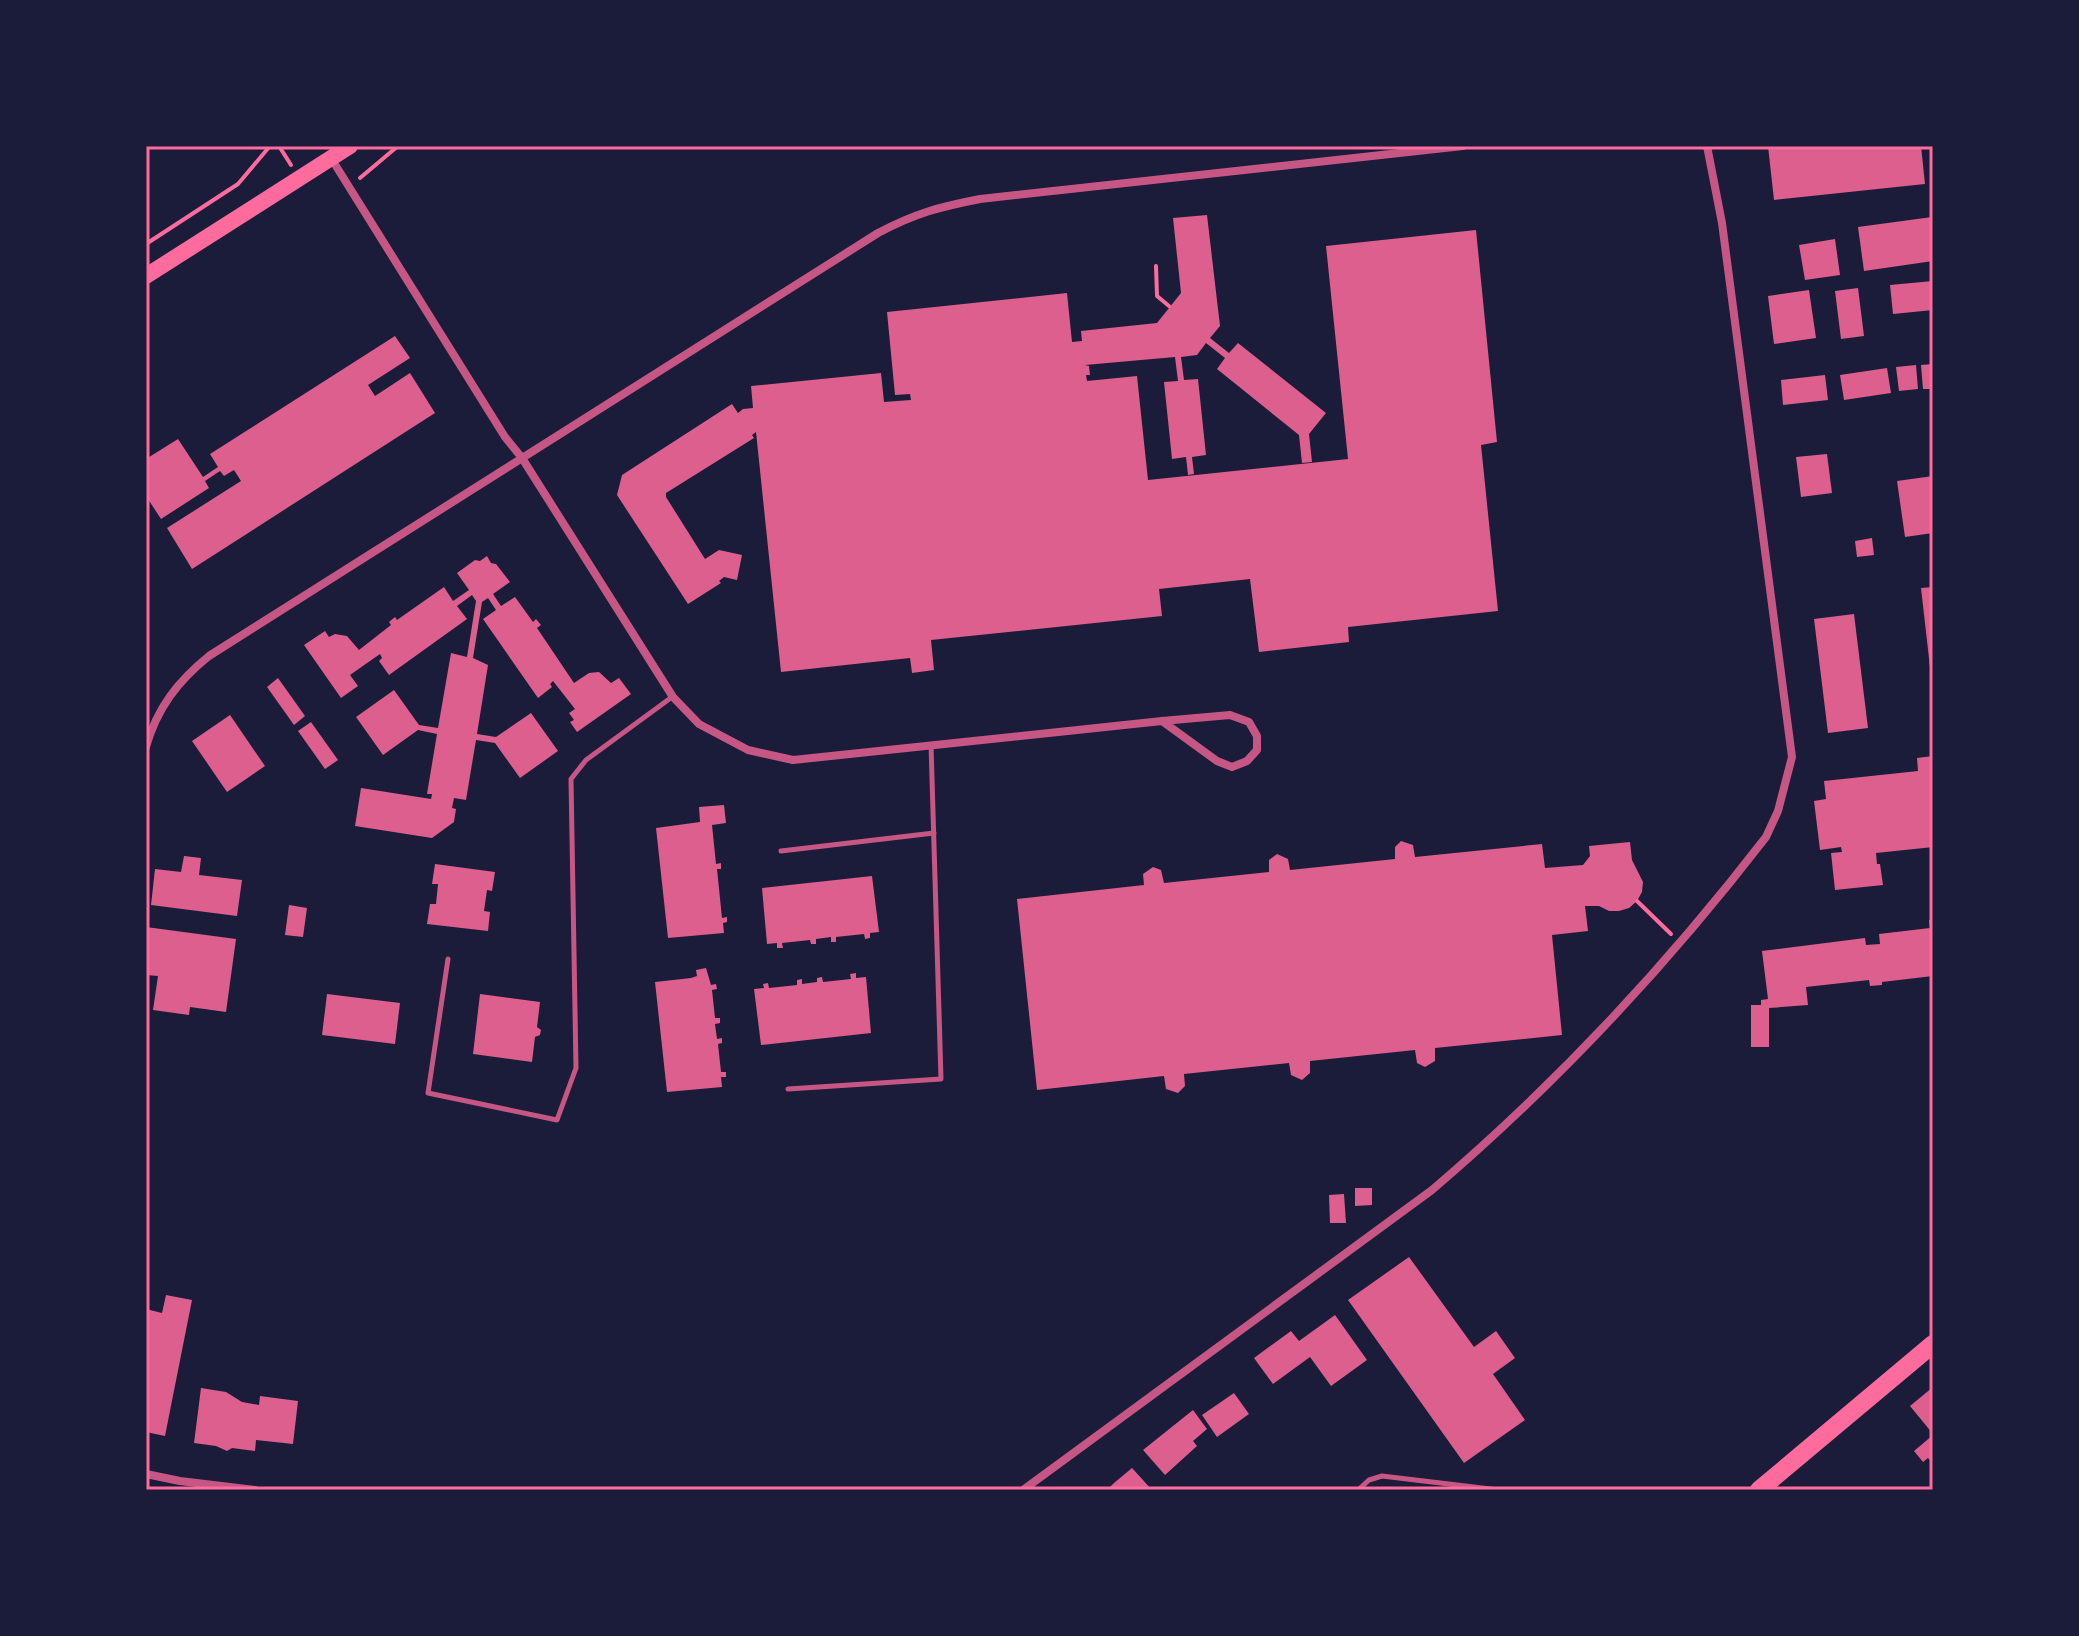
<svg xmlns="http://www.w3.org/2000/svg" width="2079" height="1636" font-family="'PT Sans',sans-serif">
<rect width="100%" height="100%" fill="#1b1b3a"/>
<g fill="#dd5f8e">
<polygon points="1768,146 1921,146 1925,184 1774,200"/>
<polygon points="1207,215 1220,326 1210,338 1229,353 1238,343 1326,413 1309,434 1312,462 1302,463 1299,435 1217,369 1225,358 1206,343 1197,355 1181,357 1184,380 1198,379 1206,455 1192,457 1194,474 1188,475 1186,457 1172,459 1164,382 1178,381 1175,357 1085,365 1089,366 1090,375 1086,375 1087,381 1137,376 1148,480 1348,459 1326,246 1476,230 1497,442 1481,445 1498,611 1348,627 1349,642 1259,652 1250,579 1159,589 1162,616 931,640 934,670 912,673 910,658 781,672 756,432 752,435 754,438 666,493 666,497 705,559 719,550 742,555 737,580 724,577 719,581 721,583 688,604 617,495 622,475 732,404 738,413 743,409 753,408 751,386 881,373 884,402 911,400 910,394 895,395 887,312 1067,293 1072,342 1082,341 1081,331 1157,323 1181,293 1173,218"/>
<polygon points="1932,217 1933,261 1864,271 1858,227"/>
<polygon points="1835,239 1840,275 1805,280 1799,245"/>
<polygon points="1933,281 1933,310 1893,314 1890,285"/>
<polygon points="1858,288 1864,336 1841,339 1835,291"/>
<polygon points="1809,290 1816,338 1774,344 1768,296"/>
<polygon points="395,336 410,358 368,385 375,396 410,373 435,413 192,569 167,528 241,481 234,470 224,476 220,471 205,481 209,488 161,519 146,496 146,459 178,439 203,477 218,467 210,454"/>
<polygon points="1933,364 1933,389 1923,389 1921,365"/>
<polygon points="1916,365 1918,389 1899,391 1896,367"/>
<polygon points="1887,368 1891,393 1844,400 1840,375"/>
<polygon points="1825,375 1828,400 1783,405 1781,380"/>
<polygon points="1827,454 1832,493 1801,497 1796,457"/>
<polygon points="1933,476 1933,533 1905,537 1897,481"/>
<polygon points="1872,538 1874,555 1857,557 1855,541"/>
<polygon points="487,556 491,563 496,564 510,582 493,594 501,606 515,597 533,622 536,619 541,625 537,628 574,683 589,673 599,672 611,683 619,678 631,694 577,732 570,722 574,720 569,713 575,709 553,681 550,684 552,687 538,698 483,619 496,610 488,598 482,602 473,658 488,665 477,734 496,737 531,713 558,751 520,778 495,743 476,740 466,800 454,798 452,808 456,809 454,822 432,838 355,826 361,788 431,799 432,794 427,794 437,734 418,730 383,755 356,717 394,690 419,725 438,728 451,653 467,657 476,601 472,595 457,606 467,619 389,675 379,661 382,658 380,654 350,675 358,686 341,698 304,645 325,631 329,637 335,634 347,636 359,650 391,625 389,622 395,617 397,620 444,587 453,601 469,590 457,573 475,560 480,561"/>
<polygon points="1933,587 1933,676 1931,676 1921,588"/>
<polygon points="1854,614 1868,728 1828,733 1814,619"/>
<polygon points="278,678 305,716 294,725 267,687"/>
<polygon points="230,715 265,766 227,792 192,741"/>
<polygon points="311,722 338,760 325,769 298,731"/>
<polygon points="1933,756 1933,847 1876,853 1877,864 1880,864 1883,885 1835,890 1831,853 1842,852 1841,847 1820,850 1814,801 1826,799 1824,781 1918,771 1917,758"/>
<polygon points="724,805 726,823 712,825 716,864 721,863 721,869 717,869 722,918 727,917 727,922 723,923 724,933 668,938 656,828 700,822 699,807"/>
<polygon points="1401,841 1413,845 1415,857 1542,844 1545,868 1583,865 1590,856 1589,846 1630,842 1632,860 1643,882 1642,892 1637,901 1629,908 1619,911 1609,911 1599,906 1585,906 1588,931 1552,935 1562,1035 1435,1048 1435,1061 1425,1067 1417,1063 1415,1050 1310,1061 1310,1073 1302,1080 1291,1075 1289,1063 1184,1074 1185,1086 1178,1093 1166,1089 1164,1076 1037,1090 1017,899 1144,885 1143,874 1153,867 1161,870 1164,883 1269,872 1269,860 1277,854 1288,859 1290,870 1395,859 1395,847"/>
<polygon points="184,856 201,858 199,875 242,880 237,916 151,905 155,869 181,872"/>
<polygon points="435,864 495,872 492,891 487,890 484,911 490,912 488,931 427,924 430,904 436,904 438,884 432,884"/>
<polygon points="872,876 879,932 870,933 870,938 865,939 864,934 836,937 836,942 831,942 831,937 816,939 816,944 811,944 810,940 782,943 783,948 777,948 777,943 767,944 762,888"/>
<polygon points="289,905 307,908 303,937 285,935"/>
<polygon points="1933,919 1933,976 1882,982 1882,985 1870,986 1869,980 1806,987 1808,1005 1769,1008 1769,1047 1751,1047 1751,1005 1761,1005 1761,1000 1768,999 1762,951 1865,938 1866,945 1880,944 1879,934 1930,928 1929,920"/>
<polygon points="146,927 236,939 226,1012 190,1007 189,1015 153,1010 158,976 146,975"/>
<polygon points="706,968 711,985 716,984 717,989 712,990 715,1018 720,1018 720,1023 715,1024 717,1039 722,1038 722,1043 718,1044 721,1072 726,1072 726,1077 721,1077 722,1087 667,1092 655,982 691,978 697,976 696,970"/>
<polygon points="856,973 856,978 866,977 871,1033 761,1045 754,989 764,988 763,984 768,983 769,988 797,985 797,980 802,979 802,984 817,982 817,978 822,977 823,982 851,979 850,974"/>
<polygon points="327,994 400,1003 395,1044 322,1035"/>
<polygon points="480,994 540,1002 537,1027 541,1030 540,1035 535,1037 532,1062 473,1054"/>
<polygon points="1355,1188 1372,1188 1372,1205 1355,1206"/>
<polygon points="1344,1194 1346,1223 1330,1223 1329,1195"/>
<polygon points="1409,1257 1474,1347 1496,1331 1515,1358 1493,1374 1525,1420 1464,1463 1348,1300"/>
<polygon points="166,1295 192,1300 165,1436 146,1432 146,1309 162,1313"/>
<polygon points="1335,1315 1367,1360 1331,1386 1310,1357 1273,1384 1254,1358 1291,1331 1299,1341"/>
<polygon points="1933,1387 1933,1434 1910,1406"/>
<polygon points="201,1388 226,1392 242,1402 259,1405 260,1396 298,1401 293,1444 256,1440 255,1451 232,1448 227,1451 216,1446 194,1443"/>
<polygon points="1234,1393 1249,1414 1217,1437 1202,1415"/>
<polygon points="1193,1410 1207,1429 1193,1441 1197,1446 1165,1475 1143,1450"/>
<polygon points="1933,1435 1933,1460 1931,1461 1928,1458 1923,1462 1914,1451"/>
<polygon points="1132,1468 1152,1490 1107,1490 1114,1483"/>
</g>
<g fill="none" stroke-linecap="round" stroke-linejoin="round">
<g stroke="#ff6b9d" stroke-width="4">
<polyline points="279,146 291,165"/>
<polyline points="360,178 398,146"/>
<polyline points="146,244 238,184 270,146"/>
<polyline points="1156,266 1157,296 1169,306"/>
<polyline points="1637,901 1671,934"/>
</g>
<g stroke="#c65784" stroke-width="5">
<polyline points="781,851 934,833"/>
<polyline points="448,959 428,1093 557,1120 576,1068 571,779 586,760 672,697"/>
<polyline points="788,1089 941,1079 931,745"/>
<polyline points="1358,1490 1369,1480 1382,1476 1499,1490"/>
</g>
<g stroke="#c65784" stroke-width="8">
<polyline points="331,158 505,437 522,458 673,697 699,724 748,750 793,760 1162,721 1230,715 1249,722 1257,736 1257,750 1247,761 1232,767 1217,761 1162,721"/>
<path d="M146 747C157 708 178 681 209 656L878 233C916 213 939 207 980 199L1463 146"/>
<polyline points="146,1474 180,1481 255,1490"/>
<path d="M1023 1490 1432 1190C1554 1086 1668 964 1766 837L1778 811 1792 757 1722 223 1707 146"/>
</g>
<polyline stroke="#ff6b9d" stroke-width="16" points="146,276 350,146"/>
<polyline stroke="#ff6b9d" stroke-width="18" points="1759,1490 1933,1344"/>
</g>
<rect width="2079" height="1636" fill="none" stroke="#1b1b3a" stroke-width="296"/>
<rect x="148" y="148" width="1783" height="1340" fill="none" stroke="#ff6b9d" stroke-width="3"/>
</svg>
